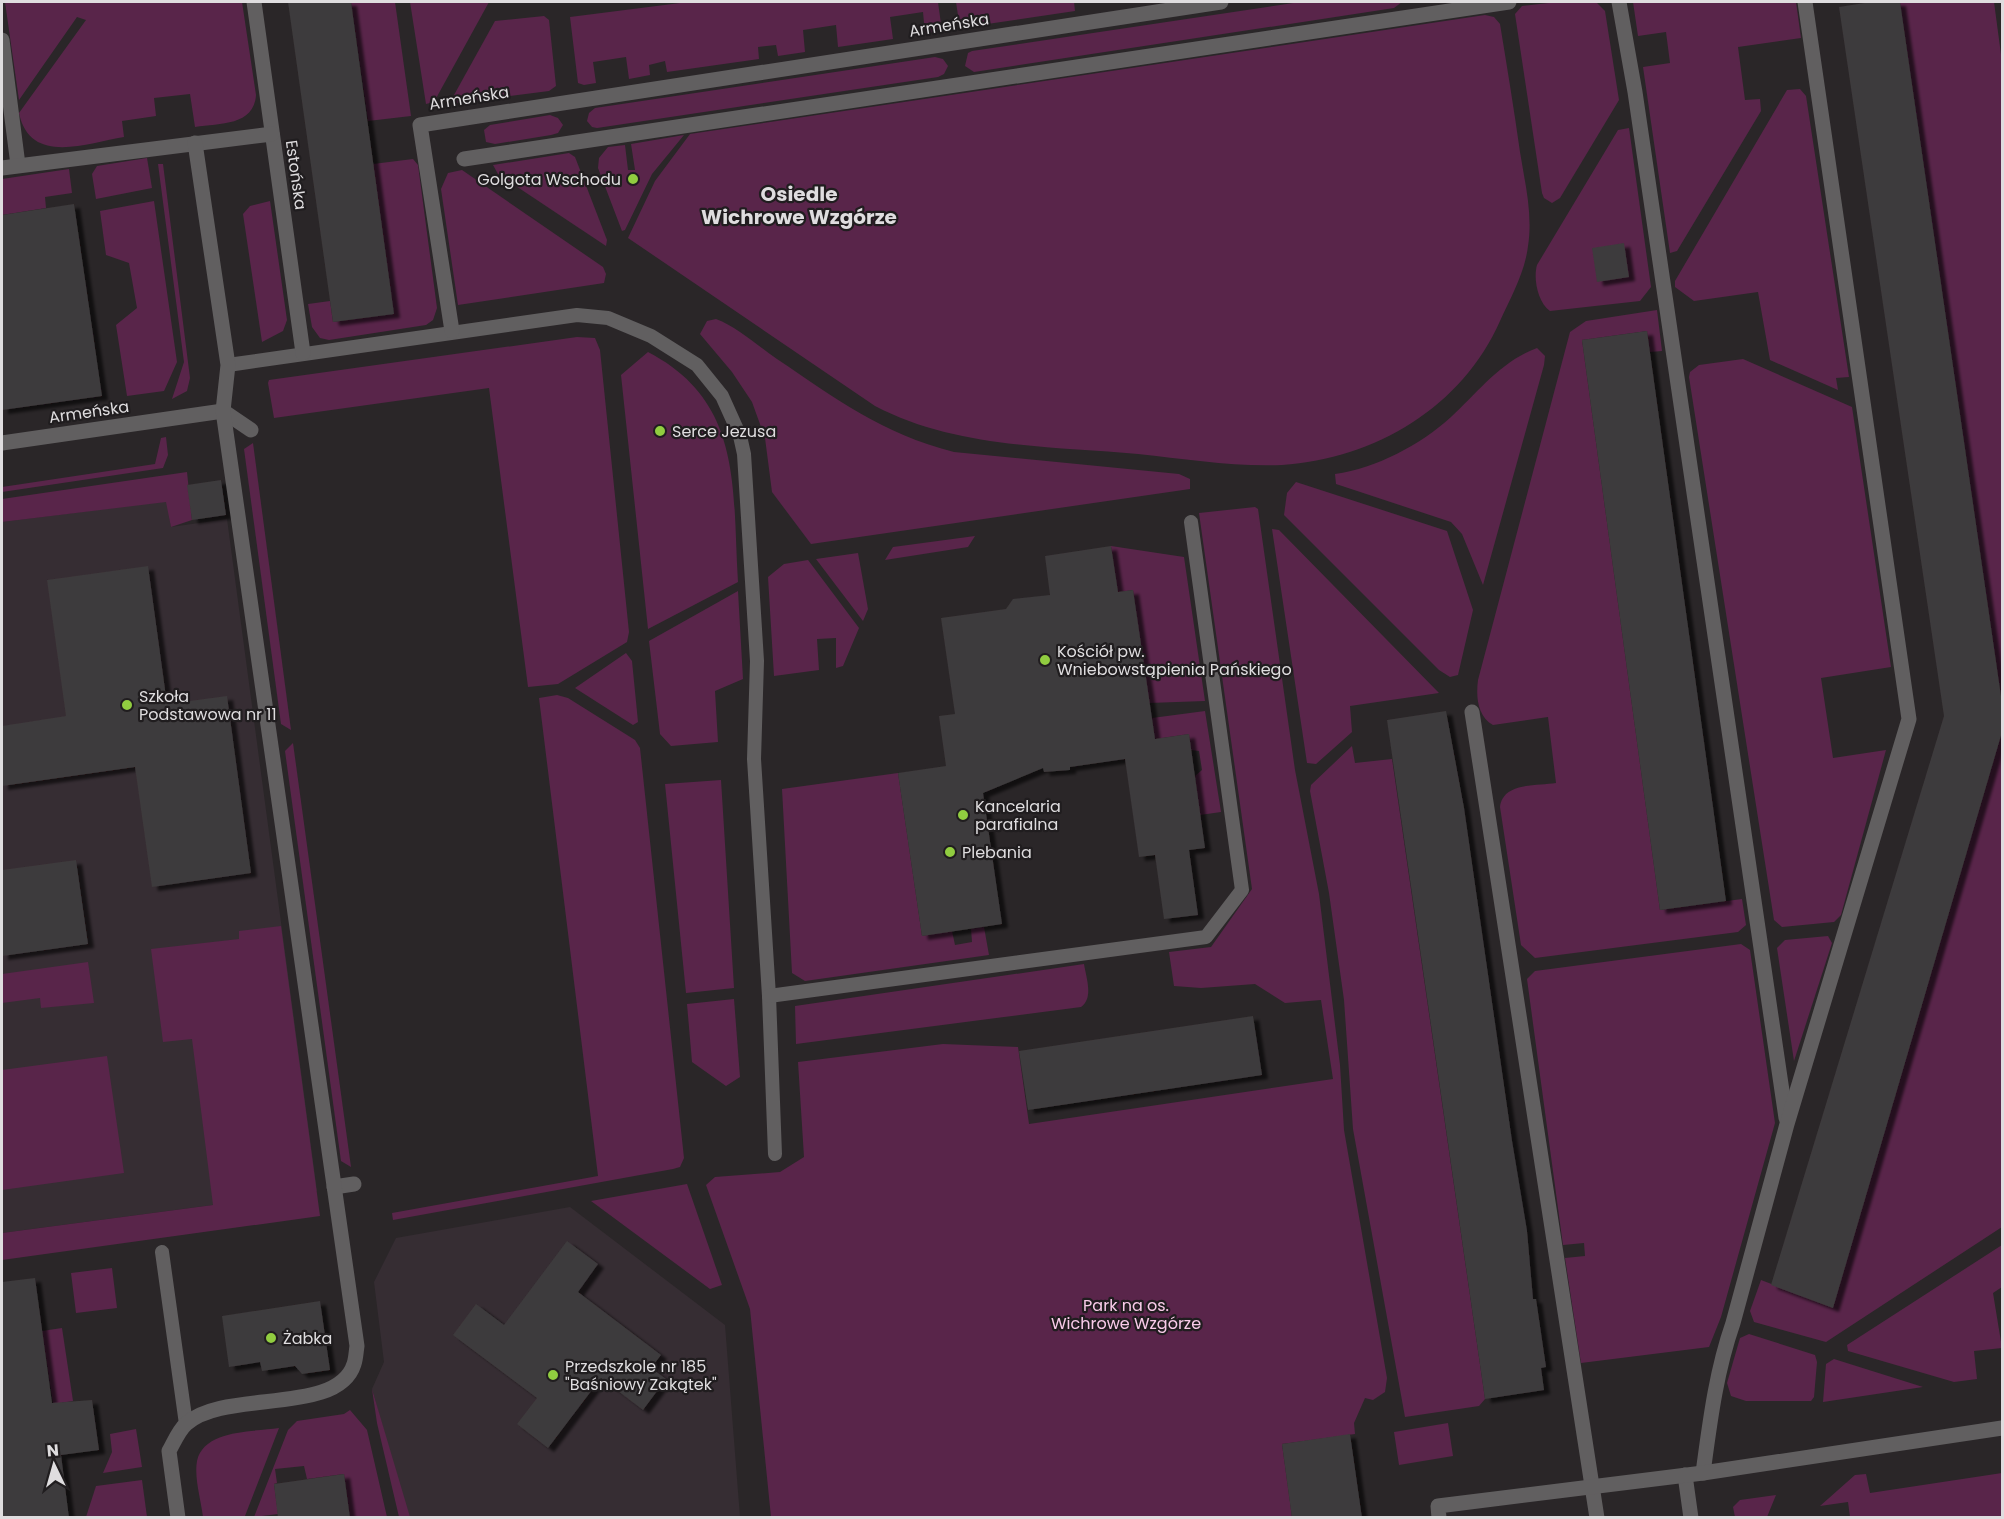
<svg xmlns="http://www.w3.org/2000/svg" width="2004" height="1519" font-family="Poppins,sans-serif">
<defs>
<filter id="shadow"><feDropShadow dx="6" dy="4" stdDeviation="1.5" flood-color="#0009"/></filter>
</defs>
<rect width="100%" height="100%" fill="#2a2628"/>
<g fill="#362d33">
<polygon points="167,501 171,527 227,519 317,1191 2,1233 2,522"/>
<polygon points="570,1207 725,1325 740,1517 408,1517 372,1389 384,1362 374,1282 396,1238"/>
</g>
<g fill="#59254a">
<path d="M5 2H242L256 95C254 126 220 123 195 127L190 94 154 98 156 116 122 121 124 137C87 143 30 166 19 113L86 20 77 17 19 100Z"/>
<polygon points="351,2 395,2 411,116 368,121"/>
<polygon points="410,2 489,2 434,102 426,104"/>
<polygon points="688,2 938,2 941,24 935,32 925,33 923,12 890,17 893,39 838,47 836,25 803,30 805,52 778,56 776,45 758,47 759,59 667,72 665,61 649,65 650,75 629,79 626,57 593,62 596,83 584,85 578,83 570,17"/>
<polygon points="956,2 1074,2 1075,11 967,27 959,22"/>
<polygon points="1300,2 1402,2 1394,8 974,72 965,66 968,53 972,51"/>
<polygon points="1558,2 1596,2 1605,11 1619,100 1560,198 1552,203 1544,198 1542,193 1515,14 1522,6"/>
<polygon points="1633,2 1796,2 1801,38 1738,47 1745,100 1760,99 1761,111 1677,251 1670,253 1643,67 1670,63 1666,32 1638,36"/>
<polygon points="1900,2 1994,2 2002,62 2002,703"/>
<path d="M1485 15 1494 17 1500 24C1507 67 1514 109 1520 152 1525 183 1533 215 1528 246 1525 272 1511 297 1500 321 1462 407 1375 459 1282 465 1234 467 1186 459 1138 454 1050 446 955 448 875 406L628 238 655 181 690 134Z"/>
<polygon points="544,16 549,20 556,86 549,91 457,103 454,95 495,21"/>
<polygon points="935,57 943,59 948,66 944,74 938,77 597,128 592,127 587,121 589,113 595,108"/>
<polygon points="1800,89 1806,96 1849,377 1836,378 1838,390 1770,360 1758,292 1694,301 1675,287 1675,281 1787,90"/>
<polygon points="550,115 558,118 563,125 558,133 551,135 495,144 486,142 484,130 490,125"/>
<path d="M1629 128 1651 287 1640 301 1550 311C1538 303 1533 279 1537 265L1618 130Z"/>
<polygon points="684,135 652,174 625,230 622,231 598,168 599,158 608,147 625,145 628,170 635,170 631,144"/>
<polygon points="569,153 575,157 607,240 606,246 498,174 493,165"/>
<polygon points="147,158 152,188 96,199 92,174 97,166"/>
<polygon points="413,159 418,165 437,308 433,320 426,325 329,340 320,338 312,327 308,304 330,301 333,322 394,314 373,164"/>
<polygon points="158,164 163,164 190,378 187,391 172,399 184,362"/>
<polygon points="69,169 72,193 45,197 46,208 2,215 2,179"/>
<polygon points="462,170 603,267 606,274 604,283 458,305 441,189 448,173"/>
<polygon points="154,201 177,362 164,391 127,396 116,325 137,308 129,263 106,255 100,211"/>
<polygon points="270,201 287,320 283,331 262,342 243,214 250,206"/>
<path d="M1657 310 1662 351 1650 352 1647 331 1582 340 1660 910 1742 899 1746 925 1738 932 1535 958 1521 945 1500 807C1503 782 1537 786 1556 783L1548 717 1493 725C1477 716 1476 696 1478 680L1570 332 1586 321Z"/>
<path d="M716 319C737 327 758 346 777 359 838 400 881 433 954 452L1179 474 1190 479V489L811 544 772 492 765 438 752 402 732 372 700 334 707 321Z"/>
<polygon points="577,337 595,338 600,350 629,632 627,642 558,684 528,687 489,388 274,418 268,383 269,380"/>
<path d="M1537 348 1545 356 1544 365 1483 585 1462 534 1451 522 1336 484 1335 474C1377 468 1420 445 1451 417 1478 392 1501 361 1537 348Z"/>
<path d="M648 352C744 402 732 489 738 582L648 629 621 375Z"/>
<polygon points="1743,359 1852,407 1891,667 1821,678 1833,758 1886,750 1841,915 1834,922 1782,927 1774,920 1689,377 1690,372 1699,365"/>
<polygon points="166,437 168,455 163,468 2,492 2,487 155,464 161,438"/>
<polygon points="253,443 291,730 281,724 244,449"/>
<polygon points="187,472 192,520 171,527 166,502 2,522 2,499"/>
<polygon points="1296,482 1447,531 1473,610 1458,675 1450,677 1439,670 1284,515 1287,493"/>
<polygon points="1255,507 1258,509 1295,770 1319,894 1340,1065 1344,1130 1387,1378 1385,1392 1373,1400 1365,1398 1354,1423 1355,1434 1282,1444 1292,1517 771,1517 750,1309 706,1185 715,1177 780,1172 804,1157 798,1062 943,1044 1018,1047 1029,1124 1333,1079 1321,1000 1285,1003 1255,984 1201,988 1174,986 1169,952 1211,947 1252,889 1199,513"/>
<polygon points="1272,529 1279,530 1439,693 1350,706 1352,732 1316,764 1307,763"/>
<polygon points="975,536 968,547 885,560 893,547"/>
<polygon points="1111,546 1184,557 1205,701 1149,703 1133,590 1118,592"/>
<polygon points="858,553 868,609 863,621 816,559"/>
<polygon points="808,560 859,628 843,666 836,668 836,638 817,639 819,670 774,676 768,577 784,564"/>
<polygon points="738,591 743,679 715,691 718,742 671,746 660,734 649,641"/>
<polygon points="626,653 632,661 638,722 633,725 575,688"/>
<polygon points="557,695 568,698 635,740 640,748 684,1158 680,1167 673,1169 393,1220 392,1213 598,1176 539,698"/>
<polygon points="1205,711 1221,812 1200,815 1195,776 1202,770 1199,751 1191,750 1189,734 1155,739 1152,718"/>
<polygon points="2002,732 2002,1227 1826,1342 1754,1322 1750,1311 1761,1280 1833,1307"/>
<polygon points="293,743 351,1167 341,1161 285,751"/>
<polygon points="1352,746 1355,763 1392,759 1485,1399 1479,1406 1405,1417 1353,1129 1344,1000 1329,893 1310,791 1311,785"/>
<polygon points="898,773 922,936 952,931 955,945 972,942 971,929 984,927 989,955 805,981 792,973 782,789"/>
<polygon points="721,780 734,988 686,993 665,784"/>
<polygon points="281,926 320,1216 2,1260 2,1233 213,1205 192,1039 163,1042 151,949 239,939 239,931"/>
<polygon points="1828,936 1832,943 1794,1061 1777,948 1785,940"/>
<polygon points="1741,944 1750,950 1775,1123 1721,1317 1709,1347 1581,1363 1565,1258 1585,1256 1584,1243 1563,1245 1527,979 1535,971"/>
<polygon points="88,962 94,1003 41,1008 40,998 2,1003 2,974"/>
<path d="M1084 964C1086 977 1094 998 1081 1007L796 1044 795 1006Z"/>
<polygon points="734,999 740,1077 726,1086 692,1062 687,1004"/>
<polygon points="107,1056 124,1173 2,1190 2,1070"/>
<polygon points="687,1184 722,1285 710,1289 591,1201"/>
<polygon points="2002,1245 2002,1287 1993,1293 2002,1348 1974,1351 1977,1379 1954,1382 1848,1351 1847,1345"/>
<polygon points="112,1268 117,1308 76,1313 71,1273"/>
<polygon points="62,1328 73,1401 53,1404 42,1331"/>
<polygon points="1749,1334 1815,1355 1817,1362 1814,1397 1811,1401 1746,1401 1731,1396 1727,1383 1740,1338"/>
<polygon points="1834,1359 1923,1387 1823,1402 1826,1364"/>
<polygon points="372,1389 410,1517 399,1517 377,1423"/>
<polygon points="350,1410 367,1430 387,1517 350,1517 344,1474 307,1479 304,1466 275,1469 277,1483 274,1484 278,1514 254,1517 288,1430 297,1421 344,1414"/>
<polygon points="1448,1423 1453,1456 1399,1465 1394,1432"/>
<path d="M279 1428 245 1516 203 1517C201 1500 194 1478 197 1461 204 1429 254 1432 279 1428Z"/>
<polygon points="136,1429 142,1467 103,1473 112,1452 110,1434"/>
<polygon points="2002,1473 2002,1517 1850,1517 1848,1502 1820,1506 1855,1475 1866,1474 1870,1493"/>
<polygon points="142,1480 147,1517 86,1517 96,1486"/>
<polygon points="1776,1495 1767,1517 1735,1517 1733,1507 1740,1500"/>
</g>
<g fill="#3e3a3c" filter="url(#shadow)">
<polygon points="288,2 351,2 394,314 333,322"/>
<polygon points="1871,2 1900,2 2002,703 2002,732 1833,1308 1771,1285 1944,716 1839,7"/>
<polygon points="74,204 102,396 2,410 2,215"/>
<polygon points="1624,243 1629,277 1597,282 1592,248"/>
<polygon points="1647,331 1726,901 1660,910 1582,340"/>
<polygon points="221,480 226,515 192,520 187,485"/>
<polygon points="1111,546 1118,592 1133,590 1155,739 1189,734 1205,848 1189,850 1198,915 1164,919 1155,855 1139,857 1125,759 1070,767 1070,770 1044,772 1043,768 983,793 1002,924 922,936 898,773 946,766 939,716 955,714 941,618 1006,609 1013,599 1050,595 1045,556"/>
<polygon points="148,566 167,704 227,696 251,873 152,887 135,767 2,786 2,726 66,716 47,580"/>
<polygon points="1446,711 1464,808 1512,1141 1527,1231 1533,1299 1536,1299 1546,1367 1541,1368 1544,1390 1485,1399 1387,720"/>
<polygon points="76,860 88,944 2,956 2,870"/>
<polygon points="1253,1016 1262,1075 1028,1110 1019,1051"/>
<polygon points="567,1241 598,1264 578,1292 661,1355 651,1368 666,1379 643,1410 601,1378 548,1448 517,1424 537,1398 453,1335 476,1304 504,1325"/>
<polygon points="35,1278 52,1403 92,1400 99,1450 61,1455 69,1518 2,1518 2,1282"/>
<polygon points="320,1301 330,1370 302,1374 295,1366 262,1371 260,1362 229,1367 222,1316"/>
<polygon points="1350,1434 1362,1518 1292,1518 1282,1444"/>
<polygon points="344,1474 350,1518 278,1518 274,1484"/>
</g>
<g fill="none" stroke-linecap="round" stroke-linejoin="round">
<g stroke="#615f60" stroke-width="14">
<polyline points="228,365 577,315 608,318 651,336 697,365 722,396 740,436 744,454 757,661 754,759 769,996 775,1154"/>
<polyline points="769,996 1206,937 1242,890 1191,522"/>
<polyline points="162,1252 186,1424"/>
</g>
<g stroke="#615f60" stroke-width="15">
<polyline points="254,2 303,353"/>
<polyline points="1619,2 1635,92 1786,1118"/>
<polyline points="2,40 18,165"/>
<polyline points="464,159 1509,2"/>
<polyline points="2,168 272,134"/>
<polyline points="452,331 420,125 1221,2"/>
<polyline points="223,411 251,430"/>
<polyline points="2,443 223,411"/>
<polyline points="1472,712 1597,1518"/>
<polyline points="334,1187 354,1184"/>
<path d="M1703 1473C1710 1421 1716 1372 1733 1323L1787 1124 1909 719 1805 2"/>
<polyline points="1685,1475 1691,1518"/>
<path d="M178 1518 169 1451C174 1442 179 1430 186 1424 224 1389 338 1416 354 1364 356 1358 356 1352 357 1346L223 411 228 365 195 143"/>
<polyline points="1439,1518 1438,1506 1703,1473 2002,1428"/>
</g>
</g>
<g fill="#91cd40" stroke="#201d1f" stroke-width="2">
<circle cx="633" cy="179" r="6"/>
<circle cx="660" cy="431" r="6"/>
<circle cx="1045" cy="660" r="6"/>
<circle cx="127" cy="705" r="6"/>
<circle cx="963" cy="815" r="6"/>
<circle cx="950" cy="852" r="6"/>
<circle cx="271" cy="1338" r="6"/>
<circle cx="553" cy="1375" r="6"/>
</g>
<g text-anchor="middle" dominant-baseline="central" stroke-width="4.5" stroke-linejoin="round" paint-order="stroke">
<g font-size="16" fill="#dfdddf" stroke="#201d1f">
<text transform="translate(949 25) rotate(-9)">Armeńska</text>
<text transform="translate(469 98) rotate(-9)">Armeńska</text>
<text transform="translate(296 175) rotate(82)">Estońska</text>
<text transform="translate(89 412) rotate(-8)">Armeńska</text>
</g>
<g font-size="16" fill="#dfdddf" stroke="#201d1f" text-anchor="start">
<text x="621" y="179" text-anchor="end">Golgota Wschodu</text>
<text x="672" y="431">Serce Jezusa</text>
<text x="1057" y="651">Kościół pw.<tspan x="1057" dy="18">Wniebowstąpienia Pańskiego</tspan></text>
<text x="139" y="696">Szkoła<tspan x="139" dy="18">Podstawowa nr 11</tspan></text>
<text x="975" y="806">Kancelaria<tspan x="975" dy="18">parafialna</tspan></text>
<text x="962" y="852">Plebania</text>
<text x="283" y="1338">Żabka</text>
<text x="565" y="1366">Przedszkole nr 185<tspan x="565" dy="18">"Baśniowy Zakątek"</tspan></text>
</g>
<g font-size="16" fill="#f9cbe9" stroke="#201d1f">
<text x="1126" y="1305">Park na os.<tspan x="1126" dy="18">Wichrowe Wzgórze</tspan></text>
</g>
<g font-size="20" font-weight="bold" fill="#dfdddf" stroke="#201d1f">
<text x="799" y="194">Osiedle<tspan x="799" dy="23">Wichrowe Wzgórze</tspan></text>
</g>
</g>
<rect width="2004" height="1519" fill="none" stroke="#dfdddf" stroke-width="6"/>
<g transform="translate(54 1465) rotate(355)" stroke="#201d1f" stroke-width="4.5" paint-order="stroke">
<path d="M0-4.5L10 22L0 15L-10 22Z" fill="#dfdddf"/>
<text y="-9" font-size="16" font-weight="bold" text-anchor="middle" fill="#dfdddf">N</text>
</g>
</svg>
